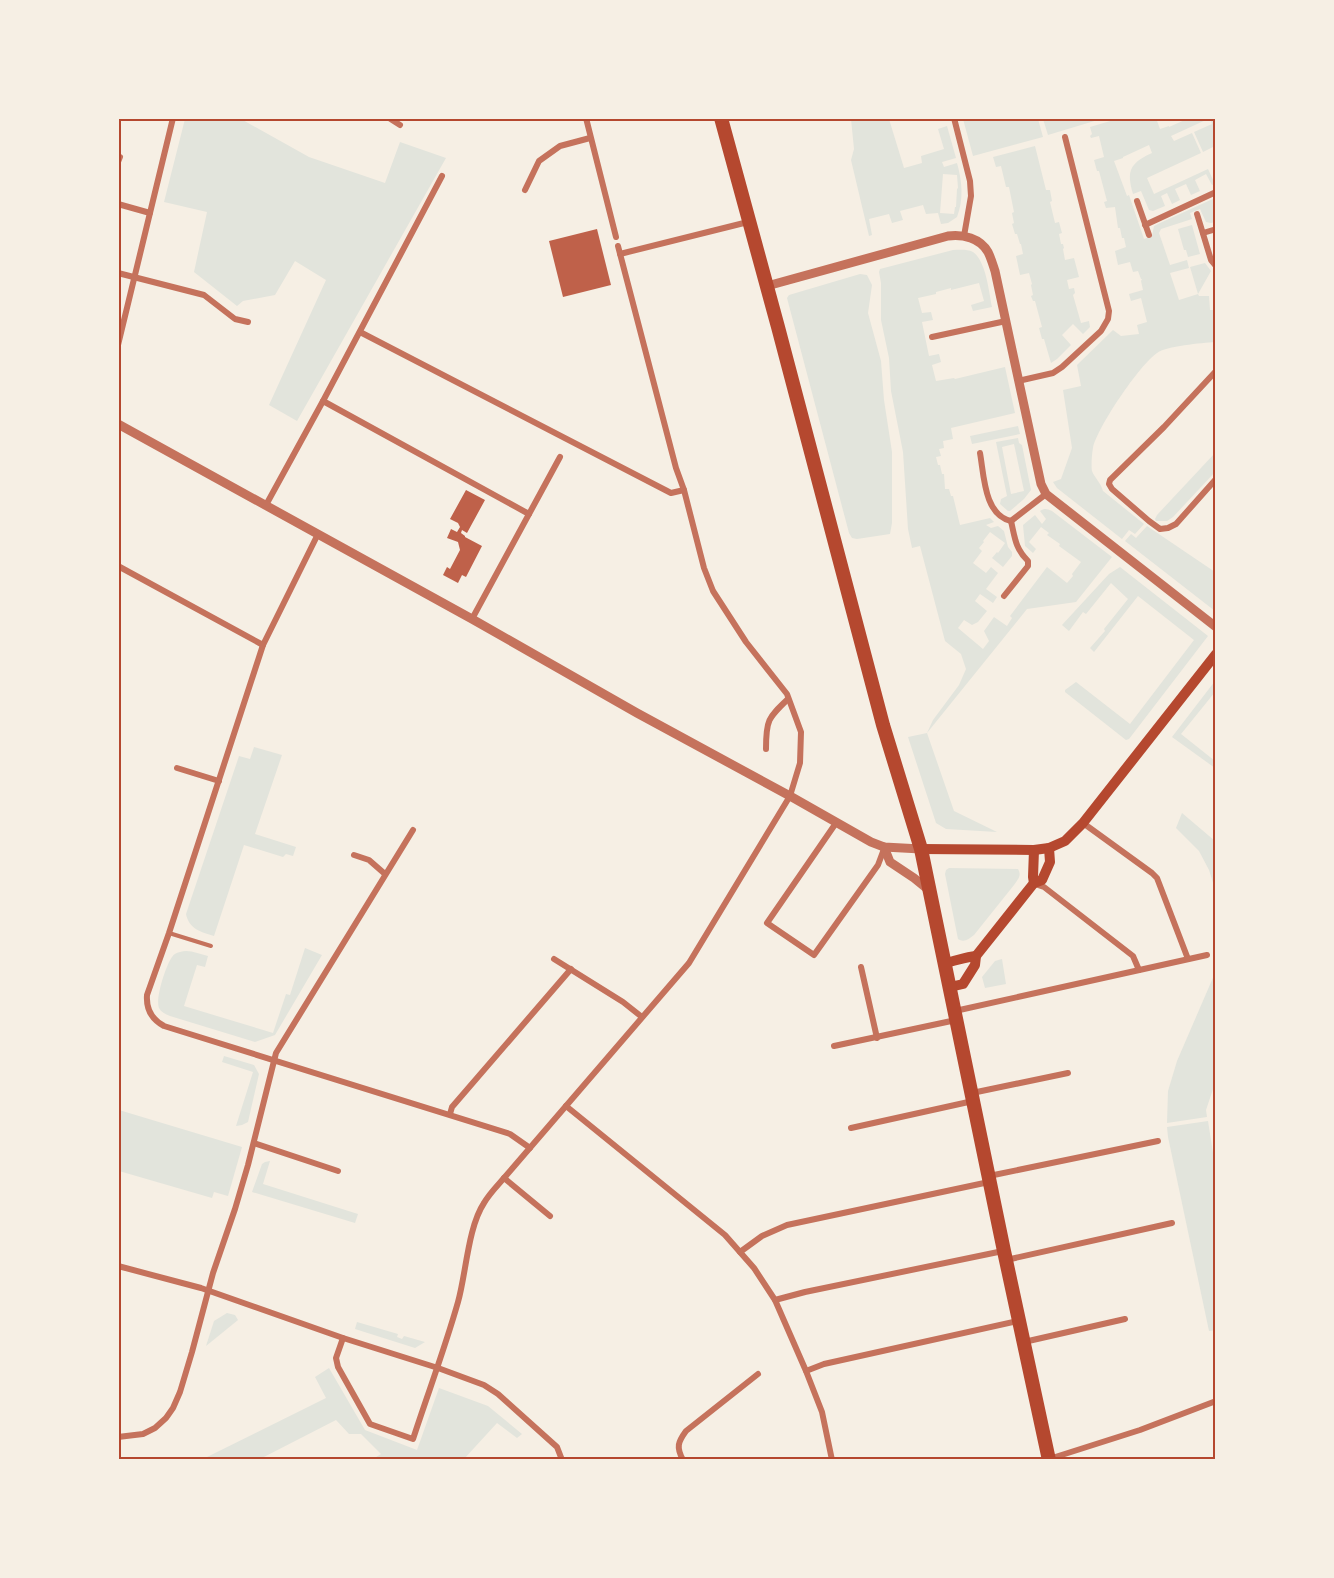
<svg xmlns="http://www.w3.org/2000/svg" width="1334" height="1578" font-family="'PT Sans Narrow',sans-serif">
<rect width="100%" height="100%" fill="#f6efe4"/>
<g fill="#e2e4dc" fill-rule="evenodd">
<path d="M1156 118 1160 129 1169 126V127L1187 119H1208L1171 136 1174 141 1192 133 1201 153 1147 178 1154 194 1208 169 1215 184 1212 185 1206 174 1195 180 1200 191 1191 195 1186 184 1175 189 1180 200 1172 204 1167 193 1161 196 1165 206 1153 211 1149 210 1141 191 1133 194C1126 171 1130 163 1152 153L1149 145 1123 157V158L1114 161 1127 196 1129 195 1144 239 1152 236 1154 226 1160 223 1215 198V222L1211 223 1206 222 1200 209 1190 213 1192 219 1161 229 1159 233 1170 265 1187 260 1189 268 1170 273 1179 300 1198 294 1190 267 1205 263 1211 271 1198 294 1199 296H1209L1210 310H1214V314H1215V342C1202 343 1166 346 1157 353 1140 364 1097 428 1093 448 1092 453 1091 466 1092 471 1094 477 1101 483 1103 491L1144 524 1135 534 1129 530 1122 539 1057 488 1053 482 1061 479 1072 448 1063 390 1081 386 1077 365 1113 330 1121 336 1139 334 1137 325 1147 322 1141 298 1131 301 1129 294 1143 290 1141 281 1142 279H1141L1138 271 1133 272 1130 262 1118 265 1115 251 1126 247 1124 238H1122L1120 228H1118L1115 207 1106 208 1104 202 1107 201 1099 171H1097L1094 160 1104 157 1099 136 1091 138 1090 136 1092 134 1090 127 1117 119Z"/>
<polygon points="185,119 241,119 309,157 385,183 400,142 446,158 297,421 269,405 326,280 295,261 275,295 243,301 237,306 194,272 207,212 164,202"/>
<path d="M851 119H889L904 168 922 163 921 156 944 149 938 129 947 126 956 158 942 162 944 167 957 163C962 181 964 199 957 217L948 223 941 224 938 213 926 214 923 205 900 211 903 220 892 223 889 214 869 219 872 235 869 236 851 160 854 149ZM943 174 957 175 958 188 957 189 956 207H955L954 214 940 213Z"/>
<polygon points="963,119 1038,119 1043,137 973,156"/>
<polygon points="1043,119 1043,118 1101,119 1048,135"/>
<polygon points="1210,119 1215,119 1215,146 1203,152 1194,132 1212,124"/>
<polygon points="1035,146 1046,190 1050,190 1052,201 1050,202 1055,223 1059,222 1062,233 1059,234 1061,244 1063,244 1064,248 1063,249 1065,260 1074,258 1079,277 1067,280 1069,289 1074,288 1075,293 1073,295 1081,323 1089,321 1090,327 1083,334 1073,324 1062,335 1071,345 1057,359 1051,363 1044,339 1042,339 1039,328 1042,327 1035,301 1033,301 1031,296 1033,295 1031,285 1032,284 1029,273 1020,275 1016,256 1023,254 1021,244 1020,244 1017,234 1015,234 1012,224 1014,223 1012,213 1014,212 1009,187 1006,187 1001,166 996,167 993,157"/>
<polygon points="1192,225 1200,254 1188,257 1186,250 1184,250 1178,229"/>
<path d="M953 250C960 250 967 249 973 252 986 261 989 292 992 307L973 311 971 305 984 301 979 283 951 290V288L936 292V294L918 298 922 313 931 312 933 320 922 322 929 356 939 354 941 362 932 365 936 381 954 378 955 379 1005 367 1015 413 951 428 953 439 943 441 944 448 939 449 941 456 936 457 938 465H940L942 474H944L945 489H949L951 496H953L960 525 990 518 994 522 986 525 991 528 998 526 1004 531 1008 547 1012 552V556L1003 567 992 558 997 552 998 553 1005 543 990 532 983 541 984 542 979 548 982 551 973 563 986 573 991 567 998 573 986 589 997 597 993 603 980 594 975 601 987 611 978 622 972 625 964 620 958 628 983 649 989 641 984 631 994 617 1007 626 1012 618 1010 616 1047 567 1067 583 1073 576 1072 574 1081 562 1059 546 1060 544 1047 535 1049 533 1041 527 1029 542 1036 549 1033 553 1025 546 1023 525 1035 515 1042 524 1046 519 1040 511C1045 508 1047 509 1052 511L1112 557 1076 602 1027 609 927 733 954 811 997 832 946 829 936 823 908 737 927 733 933 720 959 685 966 669 961 654 945 641 920 546 912 548 908 529 903 452 891 391 889 358 881 320V283L879 272 880 269Z"/>
<polygon points="860,274 867,275 872,285 868,313 881,361 884,400 892,452 892,523 890,534 857,539 852,538 849,533 787,298 789,295"/>
<polygon points="1018,426 1020,434 972,444 970,436"/>
<path d="M1018 438 1019 443 1022 445 1031 490 1024 499 1010 511H1008L1000 504 1001 499 1007 496 996 442ZM1014 444 1024 491 1011 494 1002 447Z"/>
<polygon points="1215,453 1215,472 1173,517 1167,521 1156,521 1155,519 1157,515"/>
<polygon points="1147,526 1215,572 1215,611 1125,541 1131,534 1136,538"/>
<polygon points="1120,567 1208,636 1129,739 1126,740 1065,692 1065,690 1076,682 1130,724 1194,640 1138,596 1094,652 1090,648 1105,631 1104,629 1128,599 1111,583 1086,614 1083,612 1069,631 1062,625 1109,574"/>
<polygon points="1215,681 1215,692 1181,734 1215,761 1215,768 1172,737"/>
<path d="M254 747 282 755 255 834 296 847 293 856 286 854 283 857 244 845 214 936C201 932 189 929 186 914L239 756 250 759Z"/>
<polygon points="1182,813 1215,841 1215,889 1209,870 1199,851 1176,828"/>
<path d="M949 868 1018 869C1022 876 1018 879 1014 885L974 935C969 939 964 943 958 939L945 874 946 870Z"/>
<path d="M305 948 322 955 275 1035 255 1042 170 1016C165 1014 161 1012 159 1008 155 999 166 965 172 957 174 954 176 953 180 952 189 949 199 954 208 956L205 967 197 965 184 1006 273 1033 286 994 290 995Z"/>
<polygon points="1002,959 1006,984 985,988 982,977 995,961"/>
<polygon points="1215,973 1215,1083 1206,1110 1207,1117 1167,1123 1168,1091 1177,1061"/>
<polygon points="224,1056 254,1065 259,1074 248,1122 242,1125 236,1126 253,1072 222,1062"/>
<polygon points="119,1110 242,1147 228,1196 214,1192 212,1198 119,1171"/>
<polygon points="1208,1121 1216,1172 1216,1330 1209,1331 1168,1137 1167,1127"/>
<polygon points="270,1161 263,1184 358,1214 355,1223 252,1192 262,1164 265,1162"/>
<polygon points="227,1313 235,1315 238,1320 206,1346 214,1321"/>
<polygon points="357,1322 398,1334 397,1337 402,1339 404,1336 425,1342 415,1348 355,1329"/>
<polygon points="329,1368 365,1430 417,1450 439,1388 488,1406 522,1434 517,1438 497,1423 464,1459 373,1459 381,1454 361,1434 349,1434 336,1420 260,1459 206,1459 205,1458 326,1398 315,1377"/>
</g>
<g fill="#bf614a">
<polygon points="597,229 611,285 563,297 549,241"/>
<polygon points="466,490 485,500 467,533 462,530 461,533 465,536 465,537 482,546 466,577 462,575 458,583 443,575 447,567 450,569 460,550 458,542 447,538 451,529 457,532 460,527 458,523 450,519"/>
</g>
<g fill="none" stroke-linecap="round" stroke-linejoin="round">
<polyline stroke="#c5725c" stroke-width="4" points="169,933 211,946"/>
<g stroke="#c5725c" stroke-width="6">
<polyline points="389,118 400,125"/>
<polyline points="586,118 616,237"/>
<polyline points="954,118 970,181 971,196 964,236"/>
<polyline points="118,162 120,157"/>
<polyline points="525,190 539,161 560,146 590,138"/>
<polyline points="1137,201 1149,235"/>
<polyline points="118,204 150,213"/>
<polyline points="1197,214 1211,260 1216,266"/>
<polyline points="1145,225 1216,192"/>
<polyline points="1203,233 1213,230"/>
<polyline points="620,254 748,222"/>
<polyline points="118,273 204,295 235,319 248,322"/>
<polyline points="360,332 671,493 684,490"/>
<polyline points="932,337 1006,321"/>
<polyline points="118,345 173,118"/>
<polyline points="1216,371 1164,427 1110,480 1109,484 1112,489 1149,521 1160,529 1168,528 1176,524 1216,479"/>
<polyline points="1018,381 1053,373 1062,367 1101,331 1108,319 1109,311 1065,137"/>
<polyline points="323,401 529,514"/>
<path d="M980 453C984 475 984 515 1011 521"/>
<polyline points="266,505 323,401 442,176"/>
<polyline points="1011,521 1046,494"/>
<path d="M318 534 263 645 169 933 147 995C146 1009 151 1019 164 1026L510 1134 530 1148"/>
<polyline points="118,566 263,645"/>
<path d="M1004 596 1028 566V561C1015 548 1015 538 1011 521"/>
<polyline points="472,619 560,457"/>
<path d="M766 749C766 720 768 718 788 699"/>
<polyline points="177,768 219,781"/>
<polyline points="836,823 767,923 814,955 878,865 884,849"/>
<polyline points="1083,823 1152,873 1157,878 1188,959"/>
<polyline points="354,855 369,860 385,874"/>
<polyline points="1035,884 1044,887 1133,956 1139,970"/>
<polyline points="554,959 623,1002 642,1017"/>
<polyline points="861,967 877,1038"/>
<polyline points="955,1011 1207,955"/>
<polyline points="834,1046 956,1020"/>
<polyline points="972,1093 1068,1073"/>
<polyline points="566,1106 725,1235 754,1268 775,1300 806,1371 822,1412 832,1460"/>
<polyline points="450,1114 452,1107 571,969"/>
<polyline points="851,1128 973,1101"/>
<polyline points="254,1143 338,1171"/>
<polyline points="989,1176 1158,1141"/>
<polyline points="504,1178 550,1216"/>
<polyline points="740,1252 762,1236 787,1225 989,1182"/>
<polyline points="1006,1260 1172,1223"/>
<polyline points="118,1266 201,1288 343,1338 438,1368 484,1385 498,1394 557,1447 562,1460"/>
<polyline points="775,1300 805,1292 1003,1251"/>
<path d="M343 1338 336 1358 338 1367 370 1424 413 1439C428 1393 445 1348 458 1302 466 1274 468 1227 484 1203 489 1194 497 1186 504 1178L689 963 790 796 800 763 801 732 787 694 746 642 713 591 704 568 684 490 676 468 618 246"/>
<polyline points="1024,1342 1125,1319"/>
<polyline points="806,1371 824,1364 1018,1321"/>
<polyline points="118,1437 143,1434 155,1428 166,1418 173,1408 180,1392 192,1352 213,1273 235,1209 248,1165 276,1053 413,830"/>
<polyline points="1049,1459 1140,1430 1216,1401"/>
<path d="M683 1460C676 1447 678 1442 686 1431L758 1374"/>
</g>
<g stroke="#c5725c" stroke-width="9">
<path d="M767 286 948 236C963 234 980 238 988 252 991 258 993 265 995 271L1041 484 1046 494 1216 627"/>
<polyline points="118,424 472,619 637,713 790,796 871,842 884,847 921,849"/>
<polyline points="884,847 890,862 914,878 930,891"/>
</g>
<g stroke="#b5482f" stroke-width="10">
<polyline points="921,849 1034,850 1049,848 1065,841 1083,823 1216,654"/>
<polyline points="1034,850 1033,877 1034,883"/>
<path d="M945 963C956 961 965 957 976 956"/>
<polyline points="950,987 963,984 975,965 976,956 1034,883 1042,880 1050,862 1049,848"/>
</g>
<polyline stroke="#b5482f" stroke-width="14" points="721,118 778,327 883,725 921,849 1004,1251 1049,1460"/>
</g>
<rect width="1334" height="1578" fill="none" stroke="#f6efe4" stroke-width="240"/>
<rect x="120" y="120" width="1094" height="1338" fill="none" stroke="#b5482f" stroke-width="2"/>
</svg>
